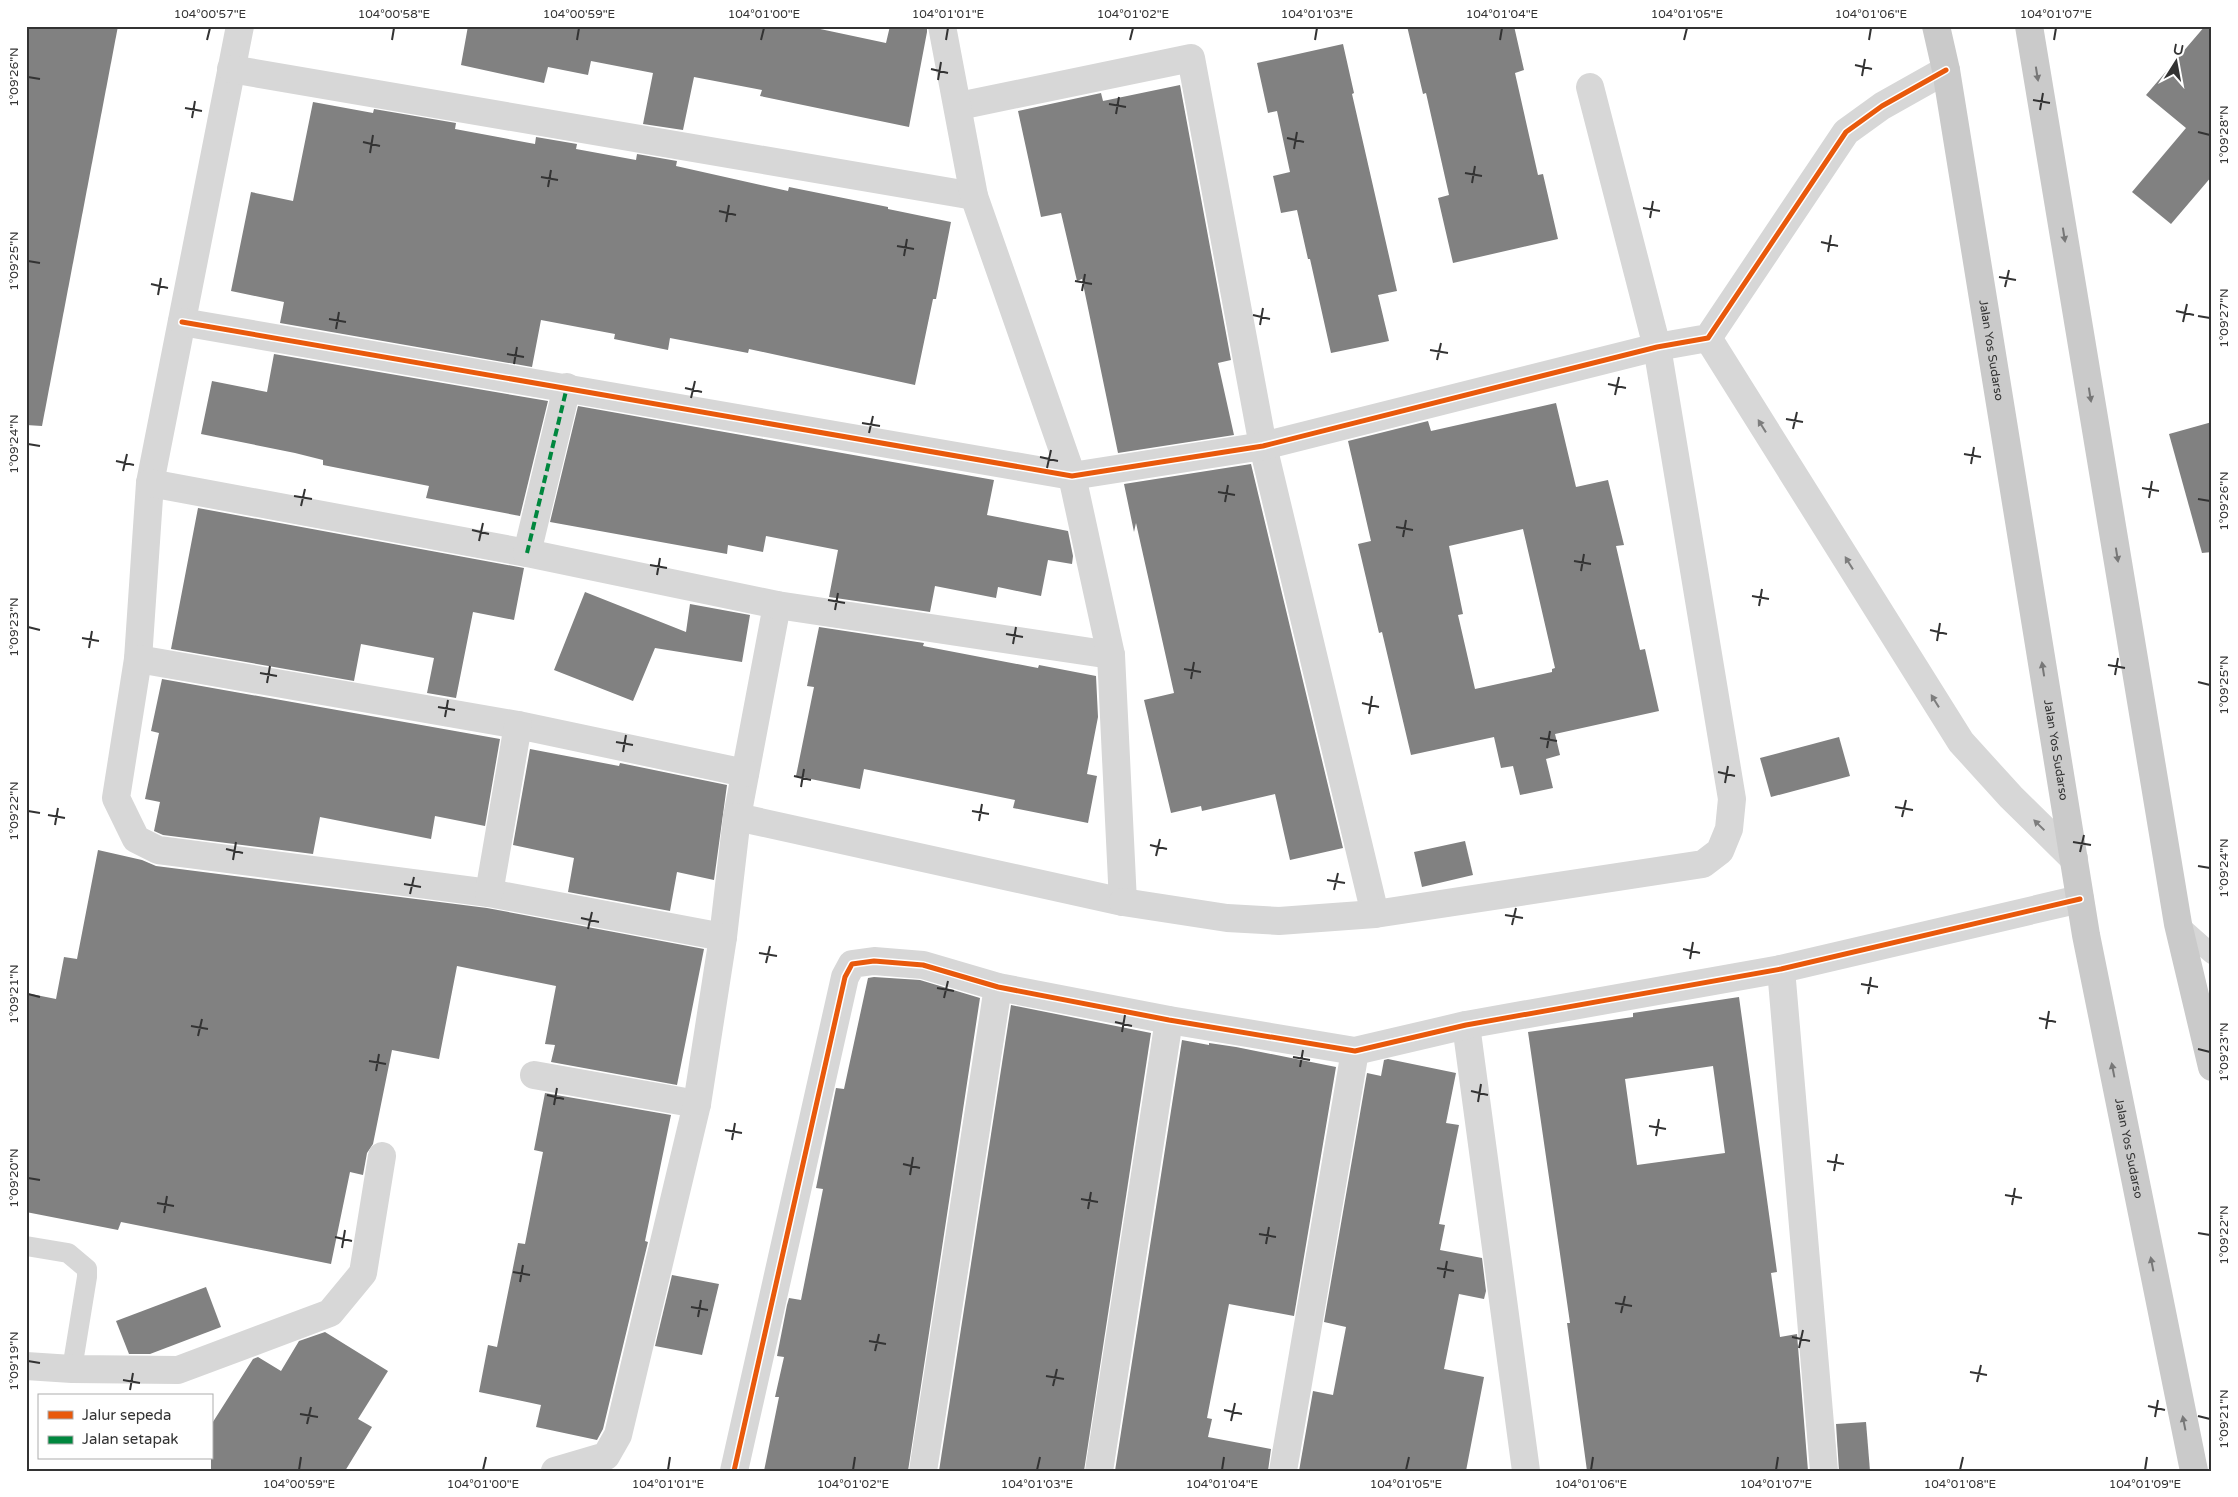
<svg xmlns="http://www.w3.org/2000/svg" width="2238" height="1497" font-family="'Varela Round',sans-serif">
<rect width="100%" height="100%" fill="#fff"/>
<g fill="#818181" fill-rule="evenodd">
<polygon points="26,26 118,26 42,426 26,425"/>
<polygon points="468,26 806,26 886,43 890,26 927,26 927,32 909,127 760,96 762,90 694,77 683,130 643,124 653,73 591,61 588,75 548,67 544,83 461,65"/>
<polygon points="1407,26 1514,26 1524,70 1515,73 1538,175 1543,174 1558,239 1453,263 1438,198 1449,195 1426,93 1423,94"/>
<polygon points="2205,26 2212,26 2212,176 2171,224 2132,192 2186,128 2146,95"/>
<polygon points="1343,44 1354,93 1352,94 1397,291 1378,295 1389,341 1331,353 1310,259 1308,259 1297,210 1281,213 1273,176 1290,172 1277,111 1268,113 1257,63"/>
<polygon points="1180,85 1231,360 1218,363 1234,435 1118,453 1082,279 1077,281 1061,213 1041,217 1018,111 1101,93 1103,101"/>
<polygon points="313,102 373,113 374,109 456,123 455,129 535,144 536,137 577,144 576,149 636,160 637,154 677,161 676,166 788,191 789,187 888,207 888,209 951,222 936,299 933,299 915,385 749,349 748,353 670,338 668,350 614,339 615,334 541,320 532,367 280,323 284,302 231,291 251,192 293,201"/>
<polygon points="274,354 548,401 520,516 426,498 429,486 323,465 323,460 295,453 201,434 212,381 267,392"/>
<path d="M1556 403 1576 487 1608 480 1624 545 1616 546 1640 650 1645 649 1659 711 1555 734 1560 755 1546 759 1553 788 1520 795 1513 766 1501 768 1494 737 1411 755 1382 632 1379 633 1358 544 1371 541 1348 441 1428 421 1431 431ZM1523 529 1555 668 1552 669V672L1475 689 1458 615 1463 614 1449 546Z"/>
<polygon points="578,406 994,480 987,515 1068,531 1073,556 1072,564 1048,560 1041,596 998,587 996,598 935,586 930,612 829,597 838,550 766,536 763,552 728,545 727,554 550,522"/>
<polygon points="2212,422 2212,552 2202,553 2169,434"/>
<polygon points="1251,464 1343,848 1290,860 1275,794 1202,811 1201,806 1171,813 1144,700 1174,693 1136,523 1134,532 1124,484"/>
<polygon points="198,508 524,568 514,620 473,612 456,698 427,693 434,658 361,644 354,681 171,649"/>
<polygon points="585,592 686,632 690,604 750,615 742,662 655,648 633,701 554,670"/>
<polygon points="819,627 924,643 923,646 1038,668 1039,665 1096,676 1098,717 1087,774 1097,776 1088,823 1013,808 1015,800 864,769 860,789 796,776 814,687 807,686"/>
<polygon points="162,679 500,739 485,826 435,816 431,839 320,817 313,854 163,835 154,831 160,802 145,799 159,733 151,731"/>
<polygon points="1839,737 1850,776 1771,797 1760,758"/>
<polygon points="530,749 619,766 620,763 727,785 714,880 677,872 670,911 568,892 574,858 513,845"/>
<polygon points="1465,841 1473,875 1422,887 1414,852"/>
<polygon points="98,850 142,860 156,866 487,908 704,949 677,1085 551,1062 555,1045 545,1044 556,986 457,966 439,1059 392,1050 373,1144 367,1153 363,1175 350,1172 331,1264 121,1222 118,1230 26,1212 26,993 56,999 64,957 77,959"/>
<polygon points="874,977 920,980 980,998 908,1471 764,1471 779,1397 775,1397 784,1357 777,1356 787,1305 789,1298 801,1300 823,1189 816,1188 836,1088 844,1089 868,978"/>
<path d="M1739 997 1777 1272 1771 1273 1780 1337 1797 1334 1808 1471H1587L1567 1323H1570L1528 1032 1633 1017V1013ZM1713 1066 1725 1153 1637 1165 1625 1079Z"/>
<polygon points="1011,1005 1151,1033 1084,1471 939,1471"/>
<polygon points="1182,1040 1209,1045 1209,1043 1236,1047 1336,1067 1294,1316 1229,1304 1207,1418 1212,1419 1208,1437 1271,1449 1268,1471 1115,1471"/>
<polygon points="1388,1059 1456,1073 1446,1123 1459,1125 1439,1224 1445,1225 1440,1250 1482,1258 1486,1291 1484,1299 1459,1294 1444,1369 1484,1377 1466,1471 1299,1471 1313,1391 1333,1395 1346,1327 1324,1322 1367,1073 1381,1076 1384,1060"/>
<polygon points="545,1093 671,1115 645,1241 648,1242 603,1429 597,1440 536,1427 541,1405 479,1392 488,1345 497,1347 518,1243 525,1244 543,1152 534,1150"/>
<polygon points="672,1275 719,1284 702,1355 655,1346"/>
<polygon points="206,1287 221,1327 150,1354 129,1354 116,1321"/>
<polygon points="325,1332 388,1371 358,1419 372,1427 345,1471 211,1471 211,1425 253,1359 258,1357 281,1371 299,1341"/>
<polygon points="1866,1422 1870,1471 1839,1471 1836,1424"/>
</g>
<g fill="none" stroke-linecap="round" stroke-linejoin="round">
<g stroke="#d7d7d7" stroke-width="20">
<polyline points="2178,924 2212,954"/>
<polyline points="26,1246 68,1253 87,1269 87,1277 72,1369"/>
</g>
<g stroke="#d7d7d7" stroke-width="28">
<polyline points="240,26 150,483 138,659 116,798 136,839 158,850 489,893 723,937 737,817 777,605"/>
<polyline points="231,69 974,196"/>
<polyline points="959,106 1191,58 1263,446 1375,914"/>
<polyline points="182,322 1072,476 1263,446 1657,347 1708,338 1846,132 1882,106 1946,70"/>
<polyline points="1708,338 1961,742 2011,797 2074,859"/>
<polyline points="150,483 527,553 777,605 1111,655"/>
<polyline points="527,553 567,387"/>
<polyline points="138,659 518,725 745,773"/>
<polyline points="737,817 1123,902 1111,655 1072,476 974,196 942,26"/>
<polyline points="489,893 518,725"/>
<polyline points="1123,902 1227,918 1279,921 1375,914 1703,864 1720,851 1729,829 1732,799 1657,347 1590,87"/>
<polyline points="1781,969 1824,1471"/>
<polyline points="1466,1025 1526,1471"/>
<polyline points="534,1075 697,1104"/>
<polyline points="26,1366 72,1369 178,1370 330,1313 363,1273 382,1156"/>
<polyline points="555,1471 606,1456 618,1435 697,1104 723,937"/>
<polyline points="734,1471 845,977 852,964 874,961 923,965 998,987 1169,1020 1355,1051 1466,1025 1781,969 2080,899"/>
<polyline points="923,1471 998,987"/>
<polyline points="1099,1471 1169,1020"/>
<polyline points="1283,1471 1355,1051"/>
</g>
<g stroke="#cacaca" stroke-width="28">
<path id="s1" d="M1936 26 1946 70 2086 935 2194 1471"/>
<polyline points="2029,26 2178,924 2212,1067"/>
</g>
<polyline stroke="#00873e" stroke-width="4" stroke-dasharray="8 4" stroke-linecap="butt" points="527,553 567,387"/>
<defs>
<g id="cycleway">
<polyline points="182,322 1072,476 1263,446 1657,347 1708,338 1846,132 1882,106 1946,70"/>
<polyline points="734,1471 845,977 852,964 874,961 923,965 998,987 1169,1020 1355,1051 1466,1025 1781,969 2080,899"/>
</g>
</defs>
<use href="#cycleway" stroke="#fff" stroke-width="8"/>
<use href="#cycleway" stroke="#e8590c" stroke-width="5"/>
</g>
<defs><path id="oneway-solid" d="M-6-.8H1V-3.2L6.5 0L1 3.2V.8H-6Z" transform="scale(1.25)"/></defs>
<g fill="#777">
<use href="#oneway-solid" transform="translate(2037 74) rotate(81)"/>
<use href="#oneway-solid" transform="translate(2064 235) rotate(81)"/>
<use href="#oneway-solid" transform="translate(2090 395) rotate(81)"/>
<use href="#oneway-solid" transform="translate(2117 555) rotate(81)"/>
<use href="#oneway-solid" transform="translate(2043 669) rotate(-99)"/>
<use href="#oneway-solid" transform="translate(2113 1070) rotate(-101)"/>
<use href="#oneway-solid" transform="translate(2152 1264) rotate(-101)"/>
<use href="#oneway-solid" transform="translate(2184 1423) rotate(-101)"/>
</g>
<g fill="#7d7d7d">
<use href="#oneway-solid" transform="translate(1762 426) rotate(-122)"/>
<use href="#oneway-solid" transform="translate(1849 563) rotate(-122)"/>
<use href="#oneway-solid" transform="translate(1935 701) rotate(-122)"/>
<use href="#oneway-solid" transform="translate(2039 825) rotate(-136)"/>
</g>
<path fill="none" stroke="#333" stroke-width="2" d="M207 40 210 28M392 40 394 28M577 40 579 28M761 40 764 28M946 40 948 28M1130 40 1133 28M1315 40 1317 28M1500 40 1502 28M1684 40 1687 28M1869 40 1871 28M2054 40 2056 28M1855 65 1872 69M931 69 948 73M1862 76 1865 59M28 77 40 79M938 80 941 62M2033 100 2050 103M1109 104 1126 107M185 108 202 111M2040 110 2043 93M1116 114 1119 97M192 118 195 101M2198 132 2210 135M1287 138 1304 142M363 142 380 146M1294 149 1297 132M370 153 373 135M1465 173 1482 176M541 177 558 180M1472 183 1475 166M548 187 551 170M1643 208 1660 211M719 211 736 215M1650 218 1653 201M726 222 729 205M1821 242 1838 246M897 246 914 249M1828 252 1831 235M904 256 907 239M28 261 40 263M1999 277 2016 280M1075 281 1092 284M151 284 168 288M2005 287 2009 270M1082 291 1085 274M158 295 161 278M2176 311 2194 315M1253 315 1270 319M2198 316 2210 318M329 319 346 322M2183 322 2187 304M1260 325 1263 308M336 329 339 312M1430 350 1448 353M507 354 524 357M1437 360 1441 343M514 364 517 347M1608 384 1626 388M685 388 702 392M1615 395 1619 377M691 398 695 381M1786 419 1803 422M862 423 880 426M1793 429 1797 412M869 433 873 416M28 444 40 446M1964 454 1981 457M1040 457 1058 461M116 461 134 465M1971 464 1974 447M1047 468 1051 450M123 471 127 454M2142 488 2159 491M1218 492 1235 495M294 496 312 499M2149 498 2152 481M2198 499 2210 501M1225 502 1228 485M301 506 305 489M1396 527 1413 530M472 530 489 534M1403 537 1406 520M479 541 483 523M1574 561 1591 564M650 565 667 568M1581 571 1584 554M657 575 660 558M1752 596 1769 599M828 600 845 603M1759 606 1762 589M835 610 838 593M28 627 40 630M1930 630 1947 634M1006 634 1023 637M82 638 99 641M1937 641 1940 623M1013 644 1016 627M89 648 92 631M2108 665 2125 668M1184 669 1201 672M260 673 277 676M2115 675 2118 658M1191 679 1194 662M2198 682 2210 685M267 683 270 666M1362 703 1379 707M438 707 455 710M1369 714 1372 696M445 717 448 700M1540 738 1557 741M616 742 633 745M1547 748 1550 731M623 752 626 735M1718 772 1735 776M794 776 811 780M1725 783 1728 766M801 787 804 769M1895 807 1913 810M28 811 40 813M972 811 989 814M48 815 65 818M1902 817 1906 800M979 821 982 804M55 825 58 808M2073 842 2091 845M1150 845 1167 849M226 849 243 853M2080 852 2084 835M1156 856 1160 839M233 860 236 842M2198 866 2210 868M1327 880 1345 883M404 884 421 887M1334 890 1338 873M410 894 414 877M1505 915 1523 918M581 918 599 922M1512 925 1516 908M588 929 592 912M1683 949 1700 953M759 953 777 956M1690 959 1693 942M766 963 770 946M1861 984 1878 987M937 988 954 991M28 994 40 997M1868 994 1871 977M944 998 948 981M2039 1018 2056 1022M1115 1022 1132 1026M191 1026 208 1029M2046 1029 2049 1011M1122 1032 1125 1015M198 1036 202 1019M2198 1049 2210 1052M1293 1057 1310 1060M369 1061 386 1064M1300 1067 1303 1050M376 1071 379 1054M1471 1091 1488 1095M547 1095 564 1099M1478 1102 1481 1084M554 1105 557 1088M1649 1126 1666 1129M725 1130 742 1133M1656 1136 1659 1119M732 1140 735 1123M1827 1161 1844 1164M903 1164 920 1168M1834 1171 1837 1154M910 1175 913 1157M28 1178 40 1180M2005 1195 2022 1198M1081 1199 1098 1202M157 1203 174 1206M2012 1205 2015 1188M1088 1209 1091 1192M164 1213 167 1196M2198 1233 2210 1235M1259 1234 1276 1237M335 1237 352 1241M1266 1244 1269 1227M342 1248 345 1230M1437 1268 1454 1271M513 1272 530 1275M1444 1278 1447 1261M520 1282 523 1265M1615 1303 1632 1306M691 1307 708 1310M1621 1313 1625 1296M698 1317 701 1300M1792 1337 1810 1341M869 1341 886 1344M1799 1348 1803 1330M875 1351 879 1334M28 1361 40 1363M1970 1372 1987 1375M1046 1376 1064 1379M123 1380 140 1383M1977 1382 1981 1365M1053 1386 1057 1369M130 1390 133 1373M2148 1406 2165 1410M1224 1410 1242 1414M300 1414 318 1417M2198 1416 2210 1419M2155 1417 2158 1400M1231 1421 1235 1403M307 1424 311 1407M299 1470 301 1457M483 1470 486 1457M668 1470 670 1457M853 1470 855 1457M1037 1470 1040 1457M1222 1470 1224 1457M1406 1470 1409 1457M1591 1470 1593 1457M1776 1470 1778 1457M1960 1470 1963 1457M2145 1470 2147 1457"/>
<g text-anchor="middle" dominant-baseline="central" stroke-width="5" stroke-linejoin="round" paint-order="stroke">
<g font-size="12" fill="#333" stroke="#fff">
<text stroke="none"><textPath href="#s1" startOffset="329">Jalan Yos Sudarso</textPath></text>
<text stroke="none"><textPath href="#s1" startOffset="734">Jalan Yos Sudarso</textPath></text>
<text stroke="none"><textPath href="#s1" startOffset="1139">Jalan Yos Sudarso</textPath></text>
</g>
</g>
<rect width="2238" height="1497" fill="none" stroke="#ffffff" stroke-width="55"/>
<rect x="38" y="1394" width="175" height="65" fill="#ffffff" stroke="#adadad"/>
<rect x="48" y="1411" width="25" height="8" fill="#e8590c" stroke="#adadad"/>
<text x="82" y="1420" font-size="15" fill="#333333">Jalur sepeda</text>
<rect x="48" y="1436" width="25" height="8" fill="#00873e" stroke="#adadad"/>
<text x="82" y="1444" font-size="15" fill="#333333">Jalan setapak</text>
<g transform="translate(2176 62) rotate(11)" stroke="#ffffff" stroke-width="4" paint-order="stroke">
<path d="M0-4L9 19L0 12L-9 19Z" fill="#333333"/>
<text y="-8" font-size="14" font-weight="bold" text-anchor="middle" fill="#333333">U</text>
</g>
<rect x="28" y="28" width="2182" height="1442" fill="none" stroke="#333" stroke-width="2"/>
<g font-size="12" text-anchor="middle" fill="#333">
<text x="210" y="18">104°00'57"E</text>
<text x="394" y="18">104°00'58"E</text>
<text x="579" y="18">104°00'59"E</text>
<text x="764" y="18">104°01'00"E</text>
<text x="948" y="18">104°01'01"E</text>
<text x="1133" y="18">104°01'02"E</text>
<text x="1317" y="18">104°01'03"E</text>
<text x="1502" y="18">104°01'04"E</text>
<text x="1687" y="18">104°01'05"E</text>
<text x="1871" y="18">104°01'06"E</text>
<text x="2056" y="18">104°01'07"E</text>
<text transform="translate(14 77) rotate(-90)" y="4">1°09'26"N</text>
<text transform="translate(2224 135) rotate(-90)" y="4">1°09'28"N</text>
<text transform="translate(14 261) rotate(-90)" y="4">1°09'25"N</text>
<text transform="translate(2224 318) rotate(-90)" y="4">1°09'27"N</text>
<text transform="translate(14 444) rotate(-90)" y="4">1°09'24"N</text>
<text transform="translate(2224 501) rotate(-90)" y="4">1°09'26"N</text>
<text transform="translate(14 627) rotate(-90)" y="4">1°09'23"N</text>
<text transform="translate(2224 685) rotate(-90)" y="4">1°09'25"N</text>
<text transform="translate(14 811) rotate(-90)" y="4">1°09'22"N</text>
<text transform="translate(2224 868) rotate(-90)" y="4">1°09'24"N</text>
<text transform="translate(14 994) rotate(-90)" y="4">1°09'21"N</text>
<text transform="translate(2224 1052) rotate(-90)" y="4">1°09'23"N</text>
<text transform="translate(14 1178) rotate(-90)" y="4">1°09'20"N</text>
<text transform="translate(2224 1235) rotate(-90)" y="4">1°09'22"N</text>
<text transform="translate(14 1361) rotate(-90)" y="4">1°09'19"N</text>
<text transform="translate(2224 1419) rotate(-90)" y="4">1°09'21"N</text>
<text x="299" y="1488">104°00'59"E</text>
<text x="483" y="1488">104°01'00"E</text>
<text x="668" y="1488">104°01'01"E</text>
<text x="853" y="1488">104°01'02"E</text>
<text x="1037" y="1488">104°01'03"E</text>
<text x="1222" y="1488">104°01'04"E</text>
<text x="1406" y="1488">104°01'05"E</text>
<text x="1591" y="1488">104°01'06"E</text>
<text x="1776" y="1488">104°01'07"E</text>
<text x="1960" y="1488">104°01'08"E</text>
<text x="2145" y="1488">104°01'09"E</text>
</g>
</svg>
